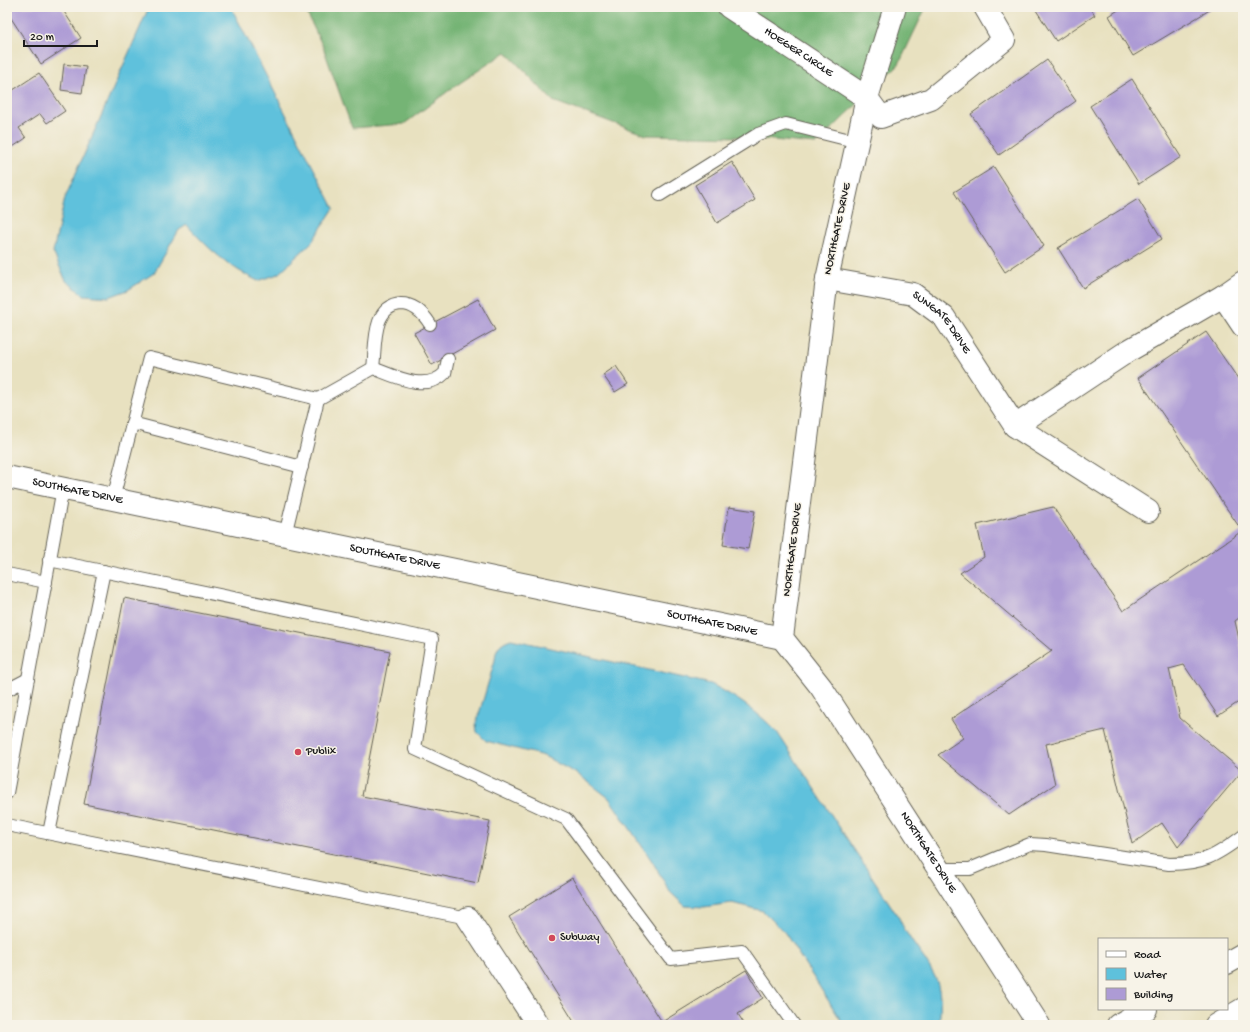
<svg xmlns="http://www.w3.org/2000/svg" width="1250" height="1032" font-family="'Gochi Hand',sans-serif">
<rect width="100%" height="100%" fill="#f7f3e8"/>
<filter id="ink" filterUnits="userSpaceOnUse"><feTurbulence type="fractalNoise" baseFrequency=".025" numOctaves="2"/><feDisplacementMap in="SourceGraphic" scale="8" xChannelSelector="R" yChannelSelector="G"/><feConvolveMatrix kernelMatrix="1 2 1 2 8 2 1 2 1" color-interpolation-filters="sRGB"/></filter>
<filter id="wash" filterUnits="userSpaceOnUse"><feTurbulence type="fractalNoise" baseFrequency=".012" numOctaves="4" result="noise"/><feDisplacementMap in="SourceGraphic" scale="16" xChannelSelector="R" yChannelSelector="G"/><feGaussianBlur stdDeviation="0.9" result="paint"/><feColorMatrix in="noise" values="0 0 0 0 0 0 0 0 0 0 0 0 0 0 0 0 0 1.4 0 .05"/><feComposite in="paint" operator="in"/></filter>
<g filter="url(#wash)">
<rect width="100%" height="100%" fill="#e8e1c0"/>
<polygon fill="#75b474" stroke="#486848" points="304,7 926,7 899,64 816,144 742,137 646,135 553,101 506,52 451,89 404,124 352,128 323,47"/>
<g fill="#5ec1dc" stroke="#3d6e7c">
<path d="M149 7H231L334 208 312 242 278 274 258 281C230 268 207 248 187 225L179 230 154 273 128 290 109 297 84 295 66 281 53 252 65 198Z"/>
<path d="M511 639 711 684C736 697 757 711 777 732L899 918C909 941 922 953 933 973 942 988 941 1008 939 1025H844L785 933 763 911 732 903 704 907 685 906 670 892 652 861 609 798 579 775 544 756 486 741 477 732 476 724 495 660C496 648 499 643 511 639Z"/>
</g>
<g id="blocks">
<g fill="#ad9bd5">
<polygon points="7,7 61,7 81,38 41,64 7,12"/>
<polygon points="1034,7 1090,7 1095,15 1056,41"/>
<polygon points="1123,7 1213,7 1213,8 1133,56 1109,16"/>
<polygon points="1047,60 1076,101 999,155 971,114"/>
<polygon points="64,64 86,67 82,93 61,90"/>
<polygon points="39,73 65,111 47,123 40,114 19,128 26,138 7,151 7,94"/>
<polygon points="1132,79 1181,157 1139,184 1090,106"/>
<polygon points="732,162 755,200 717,223 695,185"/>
<polygon points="994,167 1044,246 1005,272 954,192"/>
<polygon points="1138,199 1162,239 1083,288 1058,248"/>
<polygon points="478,299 495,330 432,365 414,333"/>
<polygon points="1206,332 1243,386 1243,615 1235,621 1243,657 1243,699 1218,716 1184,665 1169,669 1180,718 1242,771 1178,847 1162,823 1132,844 1105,730 1046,744 1055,784 1009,815 938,755 963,738 951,719 1052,651 960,573 984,557 977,525 1053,507 1123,611 1242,531 1138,378"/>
<polygon points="616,366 628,384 615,392 603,375"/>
<polygon points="729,507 755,511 748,549 723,545"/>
<polygon points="124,598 390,651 362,796 490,821 478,883 84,804"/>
<polygon points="572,878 662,1022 746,970 763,998 738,1014 745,1025 576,1025 509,917"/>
</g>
</g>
</g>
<g filter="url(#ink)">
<use href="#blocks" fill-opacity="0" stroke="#636155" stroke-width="1"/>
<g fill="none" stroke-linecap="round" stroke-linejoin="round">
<defs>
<g id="lane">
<polyline points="660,195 758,134 786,124 858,142"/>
<path d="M373 368C376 348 371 306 401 304 414 304 423 313 430 324"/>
<path d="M318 399 373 368C394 376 426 393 445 373L448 359"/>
<polyline points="132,423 302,467"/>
<polyline points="113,499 149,358 318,399 285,535"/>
<polyline points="49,560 432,639 415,749 566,819 671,959 742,951 794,1025"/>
<polyline points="7,574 46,582"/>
<polyline points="7,690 28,679"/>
<polyline points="7,793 63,488"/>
<polyline points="7,825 468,918"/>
<polyline points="49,833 104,571"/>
<path d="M938 869H970L1030 844 1046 845 1169 864C1203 864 1216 856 1243 836"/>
</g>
<g id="street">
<path id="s1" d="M729 7 867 98 881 117 931 99 1004 40 985 7"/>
<path id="s2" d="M895 7 867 98 827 279 782 638 821 687 1039 1025"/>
<path id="s3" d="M827 279 913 294 944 317 1015 426 1148 511"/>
<polyline points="1223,296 1243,326"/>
<polyline points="1015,426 1128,351 1223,296 1243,282"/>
<path id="s4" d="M7 477 782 638"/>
<polyline points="468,918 538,1025"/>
</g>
<g id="primary">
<polyline points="1227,963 1243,954"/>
<polyline points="1118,1025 1146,1009"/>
<polyline points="1216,1025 1243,1009"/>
</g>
</defs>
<use href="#lane" stroke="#636155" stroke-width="14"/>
<use href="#street" stroke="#636155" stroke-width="24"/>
<use href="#primary" stroke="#636155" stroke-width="24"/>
<use href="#lane" stroke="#fff" stroke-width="12"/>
<use href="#street" stroke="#fff" stroke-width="22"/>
<use href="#primary" stroke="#fff" stroke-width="22"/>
</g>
</g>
<g fill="#d1495b" stroke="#f7f3e8" stroke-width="1.5">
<circle cx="298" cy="752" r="4"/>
<circle cx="552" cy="938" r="4"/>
</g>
<g text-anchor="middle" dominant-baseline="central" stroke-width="3" stroke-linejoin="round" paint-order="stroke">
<g font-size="12" fill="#1c1c1c" stroke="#f7f3e8">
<text stroke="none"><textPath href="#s1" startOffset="83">HOEGER CIRCLE</textPath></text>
<text transform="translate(838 229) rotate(-78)">NORTHGATE DRIVE</text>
<text stroke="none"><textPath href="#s3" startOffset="128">SUNGATE DRIVE</textPath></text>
<text stroke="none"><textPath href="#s4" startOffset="72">SOUTHGATE DRIVE</textPath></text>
<text transform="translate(793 550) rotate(-83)">NORTHGATE DRIVE</text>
<text stroke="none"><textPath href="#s4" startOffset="396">SOUTHGATE DRIVE</textPath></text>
<text stroke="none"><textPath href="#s4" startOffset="720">SOUTHGATE DRIVE</textPath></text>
<text stroke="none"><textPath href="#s2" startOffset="902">NORTHGATE DRIVE</textPath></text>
</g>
<g font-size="12" fill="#1c1c1c" stroke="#f7f3e8" text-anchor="start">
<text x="306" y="752">Publix</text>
<text x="560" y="938">Subway</text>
</g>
</g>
<rect width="1250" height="1032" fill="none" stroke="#f7f3e8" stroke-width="24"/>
<rect x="1098" y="938" width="130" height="72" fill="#f7f3e8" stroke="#9f9d96"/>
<rect x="1106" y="951" width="20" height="6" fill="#ffffff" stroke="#9f9d96"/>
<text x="1134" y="958" font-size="12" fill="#1c1c1c">Road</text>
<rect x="1106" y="968" width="20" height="12" fill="#5ec1dc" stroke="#9f9d96"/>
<text x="1134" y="978" font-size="12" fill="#1c1c1c">Water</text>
<rect x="1106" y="988" width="20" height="12" fill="#ad9bd5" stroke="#9f9d96"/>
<text x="1134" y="998" font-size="12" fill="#1c1c1c">Building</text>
<path d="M24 40v6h73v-6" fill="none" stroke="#1c1c1c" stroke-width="2"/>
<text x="30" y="40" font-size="12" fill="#1c1c1c" stroke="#f7f3e8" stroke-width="3" paint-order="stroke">20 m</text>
</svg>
